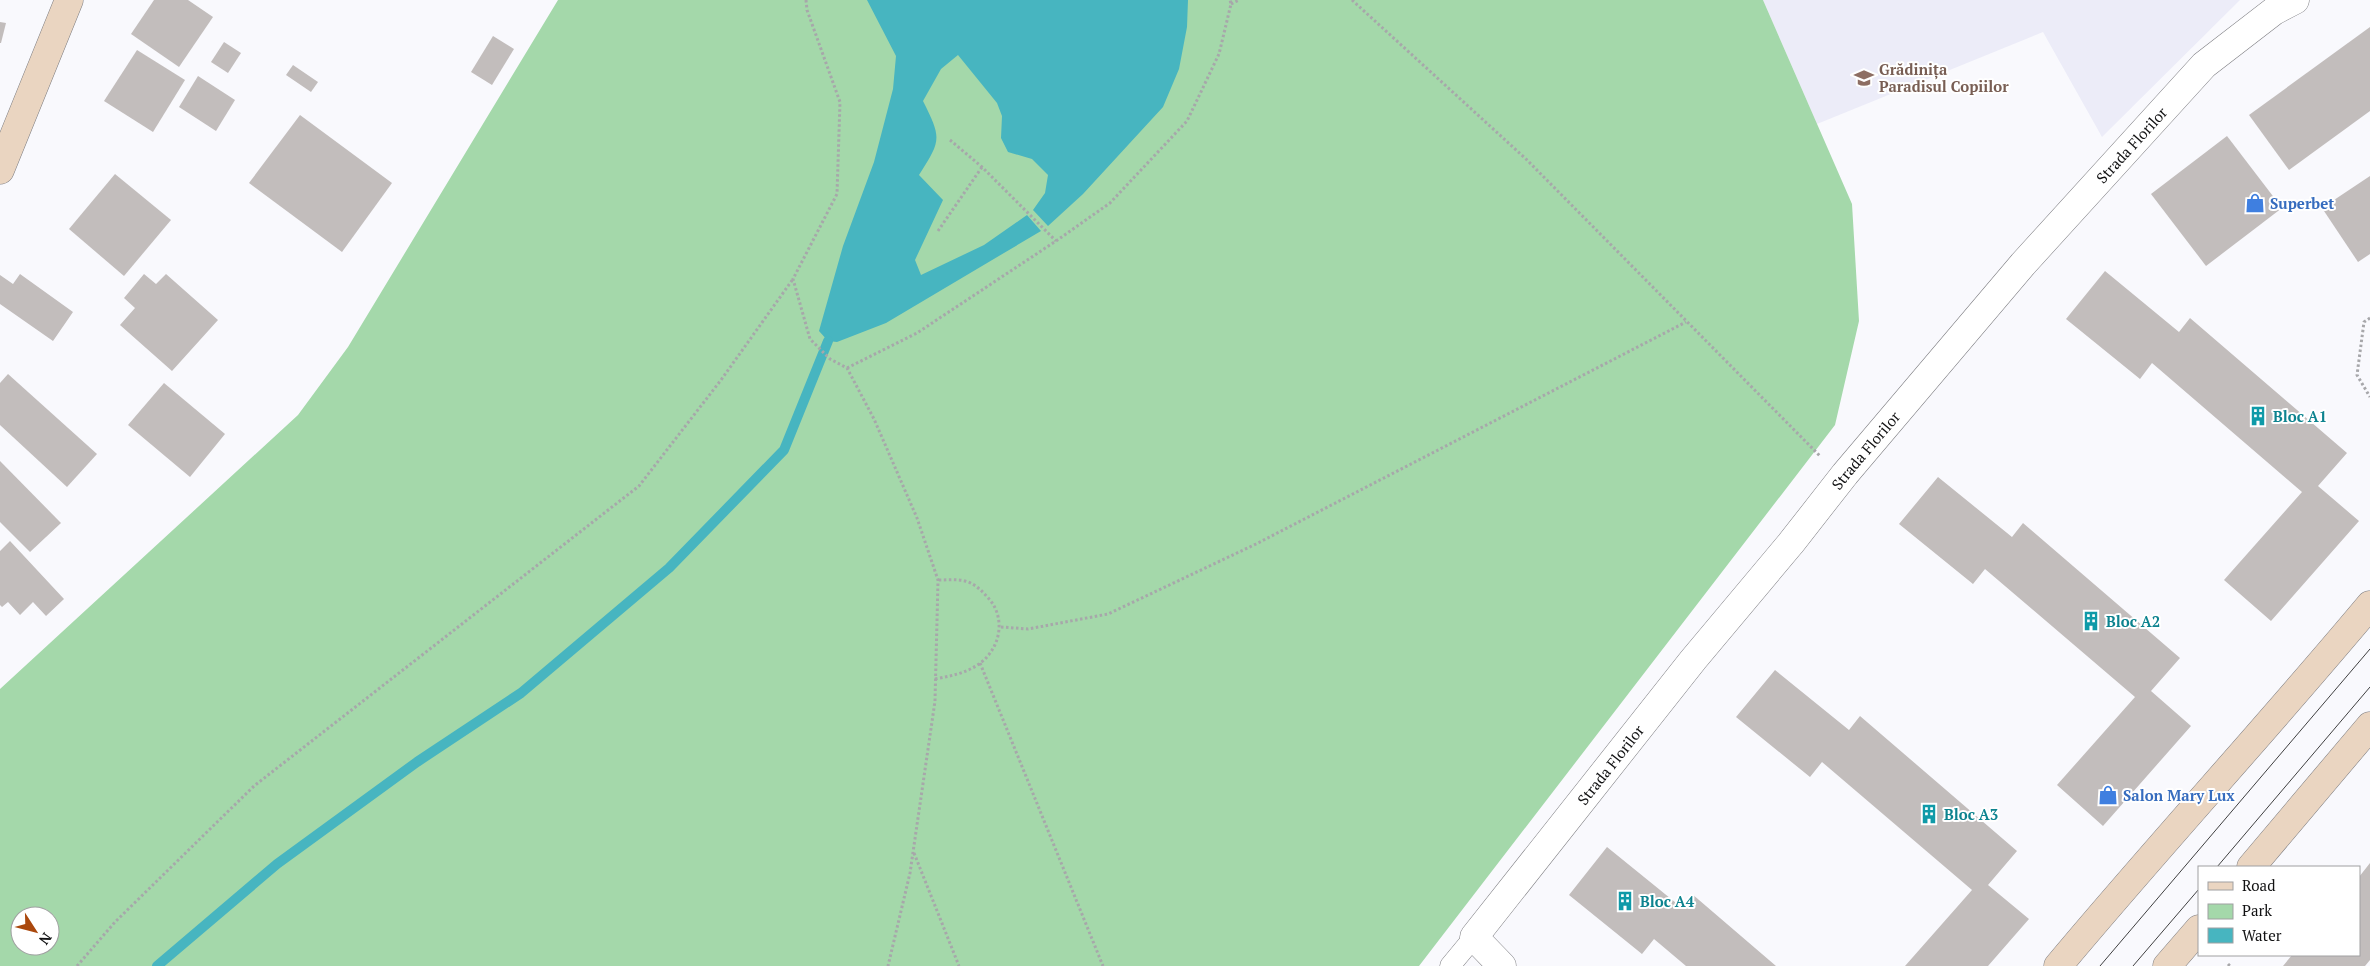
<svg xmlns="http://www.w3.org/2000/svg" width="2370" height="966" font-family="'PT Serif',serif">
<rect width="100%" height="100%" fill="#f9f9fd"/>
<polygon fill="#ececf8" points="1763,0 2240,0 2102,137 2043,32 1817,124"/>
<path fill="#a4d8aa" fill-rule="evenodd" d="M558 0H1763L1852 204 1859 321 1835 425 1419 966H0V689L298 415 348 347ZM20 916H50V946H20Z"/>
<path fill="#47b5c0" d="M867 0H1188L1187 27 1179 69 1163 107 1083 194 1048 226 1033 210 1045 193 1048 175 1032 159 1008 152 1001 138 1002 116 997 103 958 55 941 69 923 101C942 139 941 140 919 175L943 200 915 260 921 275 984 245 1027 215 1041 231 886 323 837 342 828 341 819 331 843 246 874 162 893 89 896 56Z"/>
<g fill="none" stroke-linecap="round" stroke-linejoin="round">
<polyline stroke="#47b5c0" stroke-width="10" points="157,966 277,864 417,762 521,693 669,568 784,450 828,341"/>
</g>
<g fill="#c2bdbc">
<polygon points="154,0 188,0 213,17 179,67 131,34"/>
<polygon points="0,22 6,23 1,43 0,43"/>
<polygon points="2370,27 2370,111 2289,170 2249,115"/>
<polygon points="493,36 514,49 492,85 471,72"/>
<polygon points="224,42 241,53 228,73 211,62"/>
<polygon points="137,50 185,80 153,132 104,101"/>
<polygon points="293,65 318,82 311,92 286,75"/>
<polygon points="198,76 235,100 216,131 179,107"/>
<polygon points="300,115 392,183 342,252 249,183"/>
<polygon points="2227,136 2282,208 2206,266 2151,194"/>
<polygon points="115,174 171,220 124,276 69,229"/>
<polygon points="2370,176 2370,254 2358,262 2322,208"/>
<polygon points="2105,271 2179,332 2190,318 2347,453 2318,486 2359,521 2271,621 2224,580 2302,492 2152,363 2140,379 2066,319"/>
<polygon points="20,274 73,312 53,341 0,304 0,275 13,284"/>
<polygon points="144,274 156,284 166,274 218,320 172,371 120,325 135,308 124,298"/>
<polygon points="8,374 97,454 67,487 0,425 0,383"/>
<polygon points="164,383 225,434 190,477 128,425"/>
<polygon points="0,461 61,523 30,552 0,522"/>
<polygon points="1938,477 2012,537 2023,523 2180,658 2151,691 2191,726 2103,826 2057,785 2135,697 1985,569 1973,584 1899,524"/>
<polygon points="10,541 64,599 46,616 33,602 20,615 8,602 2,607 0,605 0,551"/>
<polygon points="1775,670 1849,730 1860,716 2017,851 1988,885 2029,919 1988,966 1905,966 1972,890 1822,762 1810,777 1736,717"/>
<polygon points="1607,847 1681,907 1692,894 1776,966 1686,966 1654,939 1642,954 1569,895"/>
<polygon points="2370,863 2370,960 2365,966 2283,966 2292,955 2359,955 2359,877"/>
</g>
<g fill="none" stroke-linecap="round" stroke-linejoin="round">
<defs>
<polyline id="lane" points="1450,966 1474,937"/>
<g id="street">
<path id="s1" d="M1502 966 1474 937 1693 660 1791 543 1845 474 2023 264 2204 65 2274 11 2295 0"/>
</g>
<g id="secondary">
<polyline points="0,170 69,0"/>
<polyline points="2251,867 2370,726"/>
<path d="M2058 966C2160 844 2268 727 2370 605"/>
<polyline points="2167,966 2199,929"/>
</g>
</defs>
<use href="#lane" stroke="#7d7d81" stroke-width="21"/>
<use href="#street" stroke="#7d7d81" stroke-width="29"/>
<use href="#secondary" stroke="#7d7d81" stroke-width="29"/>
<g stroke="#a7a7aa" stroke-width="3" stroke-dasharray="2.5 2.5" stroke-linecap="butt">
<polyline points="806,0 807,10 840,102 837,194 793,279 810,339 830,359 847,368 874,419 917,518 938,580 935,701 910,873 888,966"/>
<polyline points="1352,0 1526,159 1820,456"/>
<polyline points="1231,4 1239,0"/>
<polyline points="950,140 982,167 1056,241"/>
<polyline points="938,231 982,167"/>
<polyline points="2370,318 2364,322 2357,375 2370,397"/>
<polyline points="847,368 917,333 1056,241 1110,203 1187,121 1219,54 1231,4 1230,0"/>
<polyline points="1001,627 1028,629 1108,614 1256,544 1686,322"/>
<polyline points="980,663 1103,966"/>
<path d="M935 679C951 676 966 673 979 664 1000 649 1006 620 990 600 983 592 976 584 965 581 957 579 947 580 938 580"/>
<polyline points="914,853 959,966"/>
<polyline points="2228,964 2230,966"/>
<polyline points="77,966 115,922 254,786 639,486 721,380 793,279"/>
</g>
<use href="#lane" stroke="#fff" stroke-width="20"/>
<use href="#street" stroke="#fff" stroke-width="28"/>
<use href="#secondary" stroke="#ead5c1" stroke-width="28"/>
<g stroke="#404041" stroke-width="1">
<polyline points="2217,867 2370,687"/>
<polyline points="2100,966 2370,649"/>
<polyline points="2133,966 2199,889"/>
</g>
</g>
<defs>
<symbol id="school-bare" viewBox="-9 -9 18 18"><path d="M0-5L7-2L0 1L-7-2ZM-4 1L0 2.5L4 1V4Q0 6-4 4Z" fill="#8d6e63" stroke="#fff" stroke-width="2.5" paint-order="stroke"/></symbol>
<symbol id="shop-bare" viewBox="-9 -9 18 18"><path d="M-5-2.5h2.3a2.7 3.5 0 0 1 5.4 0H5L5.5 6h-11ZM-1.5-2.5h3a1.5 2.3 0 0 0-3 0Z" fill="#3f7fe0" stroke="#fff" stroke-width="2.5" paint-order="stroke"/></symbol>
<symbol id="building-bare" viewBox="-9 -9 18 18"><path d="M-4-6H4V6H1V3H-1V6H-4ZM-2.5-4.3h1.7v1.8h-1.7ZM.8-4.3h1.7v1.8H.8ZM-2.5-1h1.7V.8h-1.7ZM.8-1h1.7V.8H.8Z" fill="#0f9aa8" stroke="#fff" stroke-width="2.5" paint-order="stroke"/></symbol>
</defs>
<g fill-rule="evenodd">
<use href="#school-bare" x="1850" y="64" width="28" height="28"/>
<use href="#shop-bare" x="2241" y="189" width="28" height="28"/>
<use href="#building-bare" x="2244" y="402" width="28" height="28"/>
<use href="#building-bare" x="2077" y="607" width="28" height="28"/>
<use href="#shop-bare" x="2094" y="781" width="28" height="28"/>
<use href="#building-bare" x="1915" y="800" width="28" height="28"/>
<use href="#building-bare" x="1611" y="887" width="28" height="28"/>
</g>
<g text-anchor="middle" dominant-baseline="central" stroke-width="4" stroke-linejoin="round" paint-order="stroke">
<g font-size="15" font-weight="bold" fill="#785e54" stroke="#fff" text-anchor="start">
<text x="1879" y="69">Grădinița<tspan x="1879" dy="17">Paradisul Copiilor</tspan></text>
</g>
<g font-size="15" fill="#121213" stroke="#fff">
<text stroke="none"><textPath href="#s1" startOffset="1070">Strada Florilor</textPath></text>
<text stroke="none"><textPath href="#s1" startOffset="665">Strada Florilor</textPath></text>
<text stroke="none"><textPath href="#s1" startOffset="260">Strada Florilor</textPath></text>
</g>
<g font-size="15" font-weight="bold" fill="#366cbe" stroke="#fff" text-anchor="start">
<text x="2270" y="203">Superbet</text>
<text x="2123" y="795">Salon Mary Lux</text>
</g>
<g font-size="15" font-weight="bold" fill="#0d838f" stroke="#fff" text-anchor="start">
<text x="2273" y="416">Bloc A1</text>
<text x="2106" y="621">Bloc A2</text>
<text x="1944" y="814">Bloc A3</text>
<text x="1640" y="901">Bloc A4</text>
</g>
</g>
<rect x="2198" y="866" width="162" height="90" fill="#ffffff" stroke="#a0a0a1"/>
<rect x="2208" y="882" width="25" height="8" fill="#ead5c1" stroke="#a0a0a1"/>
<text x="2242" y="891" font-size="15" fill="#121213">Road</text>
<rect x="2208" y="904" width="25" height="15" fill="#a4d8aa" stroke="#a0a0a1"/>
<text x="2242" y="916" font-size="15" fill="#121213">Park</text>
<rect x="2208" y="928" width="25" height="15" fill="#47b5c0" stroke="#a0a0a1"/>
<text x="2242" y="941" font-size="15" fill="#121213">Water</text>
<g transform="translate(35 931) rotate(126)"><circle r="24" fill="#ffffff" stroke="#a0a0a1"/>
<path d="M0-4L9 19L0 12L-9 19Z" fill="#aa480d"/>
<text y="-8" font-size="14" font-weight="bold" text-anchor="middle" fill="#121213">N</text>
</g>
</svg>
